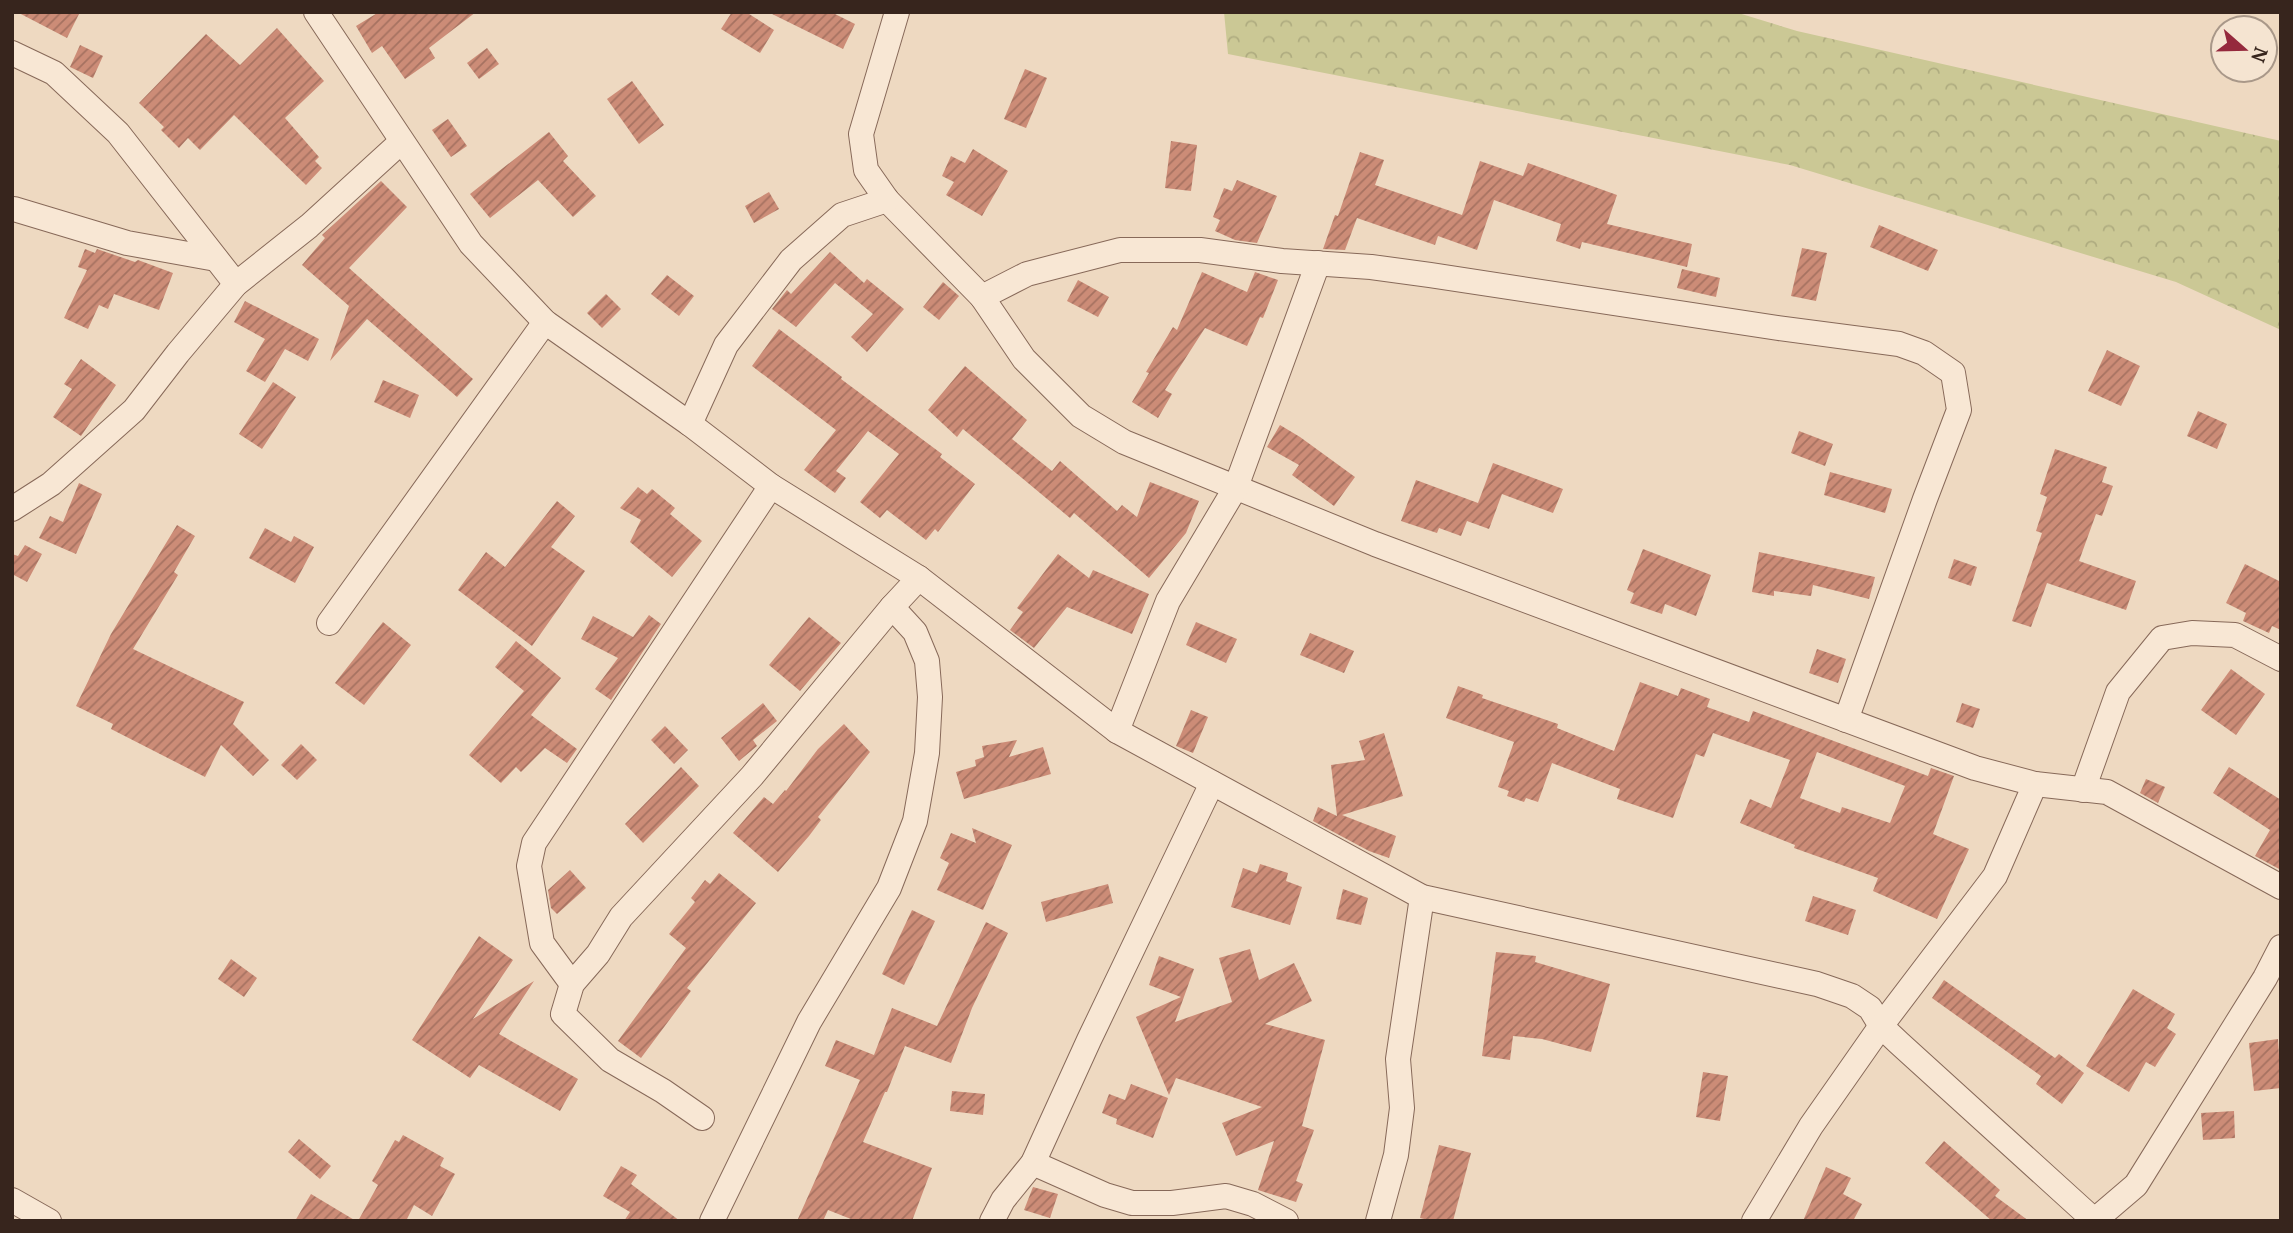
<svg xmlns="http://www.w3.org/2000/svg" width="2293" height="1233" font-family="'PT Serif',serif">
<defs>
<pattern id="forest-crowns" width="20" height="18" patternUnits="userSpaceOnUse" patternTransform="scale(1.75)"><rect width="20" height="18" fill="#cbc895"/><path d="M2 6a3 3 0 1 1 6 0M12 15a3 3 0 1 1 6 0" fill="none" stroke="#afac80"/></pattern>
<pattern id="building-hatch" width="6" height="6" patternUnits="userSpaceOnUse" patternTransform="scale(1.75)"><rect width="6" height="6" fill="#cc8c77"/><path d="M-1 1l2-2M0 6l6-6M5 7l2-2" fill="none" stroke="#a67261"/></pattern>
</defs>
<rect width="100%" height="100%" fill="#eed9c1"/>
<polygon fill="url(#forest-crowns)" points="1224,12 1735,12 1797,31 2281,141 2281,330 2176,282 1790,165 1228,54"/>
<g fill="url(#building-hatch)" fill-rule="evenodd">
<polygon points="17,12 80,12 67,38"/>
<polygon points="379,12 476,12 429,48 435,58 405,79 382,46 372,53 356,26"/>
<polygon points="732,12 746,12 774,30 760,53 721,29"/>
<polygon points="768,12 831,12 855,24 843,49"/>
<polygon points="277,28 324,81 285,118 319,157 315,161 322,168 306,185 234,115 200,150 188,138 179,148 161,130 164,127 139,103 206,34 240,65"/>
<polygon points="80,45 103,56 93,78 70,67"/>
<polygon points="487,48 499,64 479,79 467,63"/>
<polygon points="1025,69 1047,78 1026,128 1004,119"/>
<polygon points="632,81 664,125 639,144 607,99"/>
<polygon points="448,119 467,146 451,157 432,130"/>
<polygon points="549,132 568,156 563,161 596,196 573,217 538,180 490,218 470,194"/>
<polygon points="1171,141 1197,145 1191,191 1165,188"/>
<polygon points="973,149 1008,171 982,216 946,195 954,182 942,176 951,156 965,163"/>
<polygon points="1360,152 1384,160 1375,185 1462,215 1480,161 1523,176 1528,163 1617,195 1607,224 1692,244 1687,267 1582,242 1580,249 1556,241 1561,224 1494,200 1477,250 1438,236 1435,245 1357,218 1345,250 1323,249 1335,215 1338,216"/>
<polygon points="1237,180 1277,196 1257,243 1235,240 1215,231 1220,220 1213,217 1224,188 1232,191"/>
<polygon points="381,181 407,207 349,268 473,379 457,397 367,319 330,361 349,306 302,265 325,238 322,235"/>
<polygon points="769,192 779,209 754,223 745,206"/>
<polygon points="1879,225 1938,250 1928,271 1870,247"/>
<polygon points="1802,248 1827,253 1816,301 1791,296"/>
<polygon points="85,249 95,253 97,249 135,262 138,260 173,273 159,310 114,294 108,309 99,305 88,329 64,318 87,270 78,267"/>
<polygon points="830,252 864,283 867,279 904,309 867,352 851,337 873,314 835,283 796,327 772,309 787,290 791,294"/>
<polygon points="1682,269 1720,278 1716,297 1677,288"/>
<polygon points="1202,272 1247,292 1255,272 1278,280 1263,318 1260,317 1247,346 1205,328 1165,390 1172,394 1158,418 1132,402 1149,373 1146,372 1173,327 1177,330"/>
<polygon points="667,275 694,296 679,316 651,294"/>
<polygon points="1078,280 1109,297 1098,317 1067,301"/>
<polygon points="943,282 959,296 939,320 923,307"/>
<polygon points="606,294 621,309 602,328 587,313"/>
<polygon points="245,301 319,339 308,361 285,349 265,382 246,371 265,339 234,322"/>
<polygon points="779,329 842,377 841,379 942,454 940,457 975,484 938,532 935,529 926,540 887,510 880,518 860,502 899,454 868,431 836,471 846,478 835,493 804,470 836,430 752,366"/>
<polygon points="2107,350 2140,366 2121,406 2088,391"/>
<polygon points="81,359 116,385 81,436 53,417 72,389 64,384"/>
<polygon points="965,366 1027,420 1012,439 1052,471 1060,461 1117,511 1122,505 1137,517 1150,482 1199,501 1186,533 1149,578 1074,513 1070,518 963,429 957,437 928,410"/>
<polygon points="383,380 419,395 410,418 374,402"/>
<polygon points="273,382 296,397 262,449 239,434"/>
<polygon points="2198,411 2227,424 2217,449 2187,436"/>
<polygon points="1280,425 1300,437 1355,477 1334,506 1292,475 1299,465 1267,447"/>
<polygon points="1799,431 1833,444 1825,466 1791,453"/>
<polygon points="2055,449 2107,467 2102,482 2113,486 2102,516 2096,514 2079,561 2136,581 2126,610 2047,583 2031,627 2012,621 2042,533 2036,531 2047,497 2040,494"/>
<polygon points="1493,463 1563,489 1553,513 1502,494 1489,529 1467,521 1461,536 1439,528 1437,533 1401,521 1416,480 1478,503"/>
<polygon points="1830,472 1892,489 1885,513 1824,495"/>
<polygon points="79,483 102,494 76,554 39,538 50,516 63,522"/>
<polygon points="638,487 647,494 652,489 675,508 670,514 702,541 672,577 630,542 641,520 620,508"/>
<polygon points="557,501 575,516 551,547 585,571 532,646 458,590 486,552 505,567"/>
<polygon points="177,525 195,536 174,572 178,575 133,649 244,702 233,724 269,760 253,776 221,745 205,777 111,729 113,724 76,706 111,634"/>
<polygon points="265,528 291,542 294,536 314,547 295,583 249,558"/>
<polygon points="25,545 42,554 27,582 12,574 12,554 18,556"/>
<polygon points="1643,549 1711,575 1696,616 1665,604 1662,614 1630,603 1634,593 1627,590"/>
<polygon points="1759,552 1875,577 1869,599 1813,585 1811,596 1774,591 1774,596 1752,592"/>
<polygon points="1058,554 1089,578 1093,570 1149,594 1132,634 1067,607 1034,648 1010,630 1023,612 1017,608"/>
<polygon points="1954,559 1977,567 1971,586 1948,578"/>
<polygon points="2245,564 2281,582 2281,630 2272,626 2269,633 2243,621 2246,613 2226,603"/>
<polygon points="649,615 661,624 611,700 595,689 618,658 581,639 593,616 633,637"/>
<polygon points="809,617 841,643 800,691 769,665"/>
<polygon points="383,622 411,645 364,705 335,683"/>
<polygon points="1196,622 1237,639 1226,663 1186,645"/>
<polygon points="1310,633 1354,651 1344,673 1300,655"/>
<polygon points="516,641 561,678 531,715 577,749 567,763 545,748 521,772 516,767 501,783 469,755 524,691 495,667"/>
<polygon points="1817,649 1846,659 1838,683 1809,673"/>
<polygon points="2231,669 2265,694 2236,735 2201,710"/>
<path d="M1640 682 1678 696 1681 688 1710 699 1707 707 1749 722 1753 711 1928 776 1931 768 1954 776 1933 834 1969 849 1937 919 1873 891 1878 878 1794 848 1795 845 1740 823 1750 799 1771 808 1790 760 1713 733 1704 757 1696 754 1673 818 1617 799 1620 789 1552 763 1538 802 1526 798 1524 802 1507 796 1509 791 1498 787 1514 742 1446 718 1458 686 1483 695 1482 698 1558 724 1557 728 1614 751ZM1817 752 1905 786 1890 823 1842 807 1840 813 1800 798Z"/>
<polygon points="763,703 777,721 753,740 757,746 739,761 721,738"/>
<polygon points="1962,703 1980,709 1973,728 1956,722"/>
<polygon points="1191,710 1208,717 1193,753 1176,746"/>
<polygon points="844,724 870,752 818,817 821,820 809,836 778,872 733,833 764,797 773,804 785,790 786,791 818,749"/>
<polygon points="665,726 688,750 674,764 651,740"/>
<polygon points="1384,733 1403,796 1342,815 1396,836 1389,858 1369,851 1313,821 1318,807 1337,816 1331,765 1365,760 1359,741"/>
<polygon points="1017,740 1009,757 1043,747 1051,774 964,799 956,772 976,766 975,760 984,757 982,746"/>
<polygon points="301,744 317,760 297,780 281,765"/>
<polygon points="681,767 699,786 643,843 625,824"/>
<polygon points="2229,767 2281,800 2281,870 2255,856 2270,830 2213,793"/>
<polygon points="2146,779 2165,787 2158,803 2140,793"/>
<polygon points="972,828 1012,845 983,910 937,890 949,863 940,858 951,833 976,843"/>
<polygon points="1260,864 1288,873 1286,881 1302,887 1290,925 1231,907 1243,868 1257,873"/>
<polygon points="570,870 586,888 557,914 551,908 548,890"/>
<polygon points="719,873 756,903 687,988 691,991 641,1058 618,1041 686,948 669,934 695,902 691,898 705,880 710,884"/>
<polygon points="1108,884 1113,903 1046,922 1041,902"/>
<polygon points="1343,889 1368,898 1361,925 1336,919"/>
<polygon points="1813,896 1856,910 1848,935 1805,921"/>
<polygon points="912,910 935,921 904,985 882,974"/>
<polygon points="986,922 1008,933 972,1008 951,1063 905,1046 887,1092 885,1092 863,1142 932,1168 912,1221 856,1221 828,1210 823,1221 797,1221 860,1080 825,1066 836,1040 874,1055 892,1008 937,1026"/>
<polygon points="479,936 513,960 473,1019 534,981 499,1034 578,1079 560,1111 479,1065 470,1078 412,1040"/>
<polygon points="1250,949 1259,980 1294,963 1312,1001 1265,1024 1325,1040 1302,1126 1314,1130 1296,1181 1303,1184 1296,1202 1258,1190 1274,1141 1236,1156 1222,1123 1262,1107 1176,1078 1169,1095 1136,1017 1181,997 1149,985 1159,956 1194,969 1175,1022 1232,1002 1219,958"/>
<polygon points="1496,952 1536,956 1535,962 1610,984 1591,1052 1542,1039 1513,1036 1510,1060 1482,1056"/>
<polygon points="231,959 257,978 244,997 218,979"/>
<polygon points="1944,980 2055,1058 2059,1054 2084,1073 2062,1104 2036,1084 2041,1076 1932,998"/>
<polygon points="2133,989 2175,1014 2167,1028 2176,1034 2155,1067 2146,1062 2129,1092 2086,1066"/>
<polygon points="2278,1039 2281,1088 2254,1091 2249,1043"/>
<polygon points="1703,1072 1728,1076 1720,1121 1696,1117"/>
<polygon points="1131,1084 1168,1098 1153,1138 1116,1124 1117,1119 1102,1113 1109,1094 1125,1100"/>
<polygon points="952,1091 985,1094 983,1115 950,1111"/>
<polygon points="2234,1111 2235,1138 2203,1140 2201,1113"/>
<polygon points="403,1135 444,1158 440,1166 455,1174 432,1216 414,1205 406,1221 358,1221 378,1185 372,1181 395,1140 399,1142"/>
<polygon points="299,1139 331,1166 320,1179 288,1152"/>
<polygon points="1944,1141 2000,1190 1995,1196 2029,1221 1992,1221 1925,1163"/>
<polygon points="1439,1145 1471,1153 1453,1221 1433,1221 1420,1218"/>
<polygon points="621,1166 637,1175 631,1184 680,1221 624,1221 630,1212 603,1196"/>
<polygon points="1826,1167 1851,1178 1843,1194 1862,1204 1853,1221 1803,1221"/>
<polygon points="1033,1187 1058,1194 1050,1218 1024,1210"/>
<polygon points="311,1194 356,1221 295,1221"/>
</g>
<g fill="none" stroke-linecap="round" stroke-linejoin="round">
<defs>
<g id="minor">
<polyline points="316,12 471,244 545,322 690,424 771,486 919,578 1117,731 1422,897 1817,984 1852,996 1870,1008 1881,1026 1899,1043 2095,1221"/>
<polyline points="897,12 861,134 866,170 887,200 982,297 1024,359 1081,416 1124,442 1375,544 1975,768 2035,784 2107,792 2281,887"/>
<polyline points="12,53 54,73 118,133 236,284"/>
<polyline points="14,209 127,243 216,259"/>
<polyline points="982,297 1027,274 1120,250 1200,250 1282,261 1371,267 1430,275 1778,328 1899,344 1924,353 1953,373 1959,410 1925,499 1846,720"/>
<polyline points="690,424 726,345 791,260 842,215 887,200"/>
<polyline points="12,509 51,484 134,410 178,353 236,284 309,226 401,142"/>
<polyline points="329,623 545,322"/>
<polyline points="1117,731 1168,601 1236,487 1318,263"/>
<polyline points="2083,790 2118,692 2162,638 2192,633 2235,635 2281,659"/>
<polyline points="572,984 542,943 529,866 534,843 771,486"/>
<polyline points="702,1118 663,1091 610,1060 563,1014 572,984 598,954 621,917 752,776 892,607 919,578"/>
<polyline points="1033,1163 1105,1195 1132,1203 1172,1203 1226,1196 1253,1204 1286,1221"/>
<polyline points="12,1200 49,1221"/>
<polyline points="2095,1220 2136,1185 2265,978 2281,947"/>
<polyline points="712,1221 809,1022 889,888 915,821 927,753 930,697 927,661 915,632 892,607"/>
<polyline points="992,1221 1003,1200 1033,1163 1089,1040 1212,783"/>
<polyline points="1378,1221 1396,1155 1402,1108 1398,1059 1422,897"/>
<polyline points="1754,1221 1811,1126 1881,1026 1995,876 2035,784"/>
</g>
</defs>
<use href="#minor" stroke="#876959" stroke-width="26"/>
<use href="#minor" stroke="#f8e7d4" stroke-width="24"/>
</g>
<rect width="2293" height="1233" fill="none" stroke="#37251d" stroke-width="28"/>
<g transform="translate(2244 49) rotate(110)"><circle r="33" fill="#f5e4d1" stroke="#a99889" stroke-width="2"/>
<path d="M0-5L12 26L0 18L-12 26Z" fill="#95293d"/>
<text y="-10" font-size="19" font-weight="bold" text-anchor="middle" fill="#37251d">N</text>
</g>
</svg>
